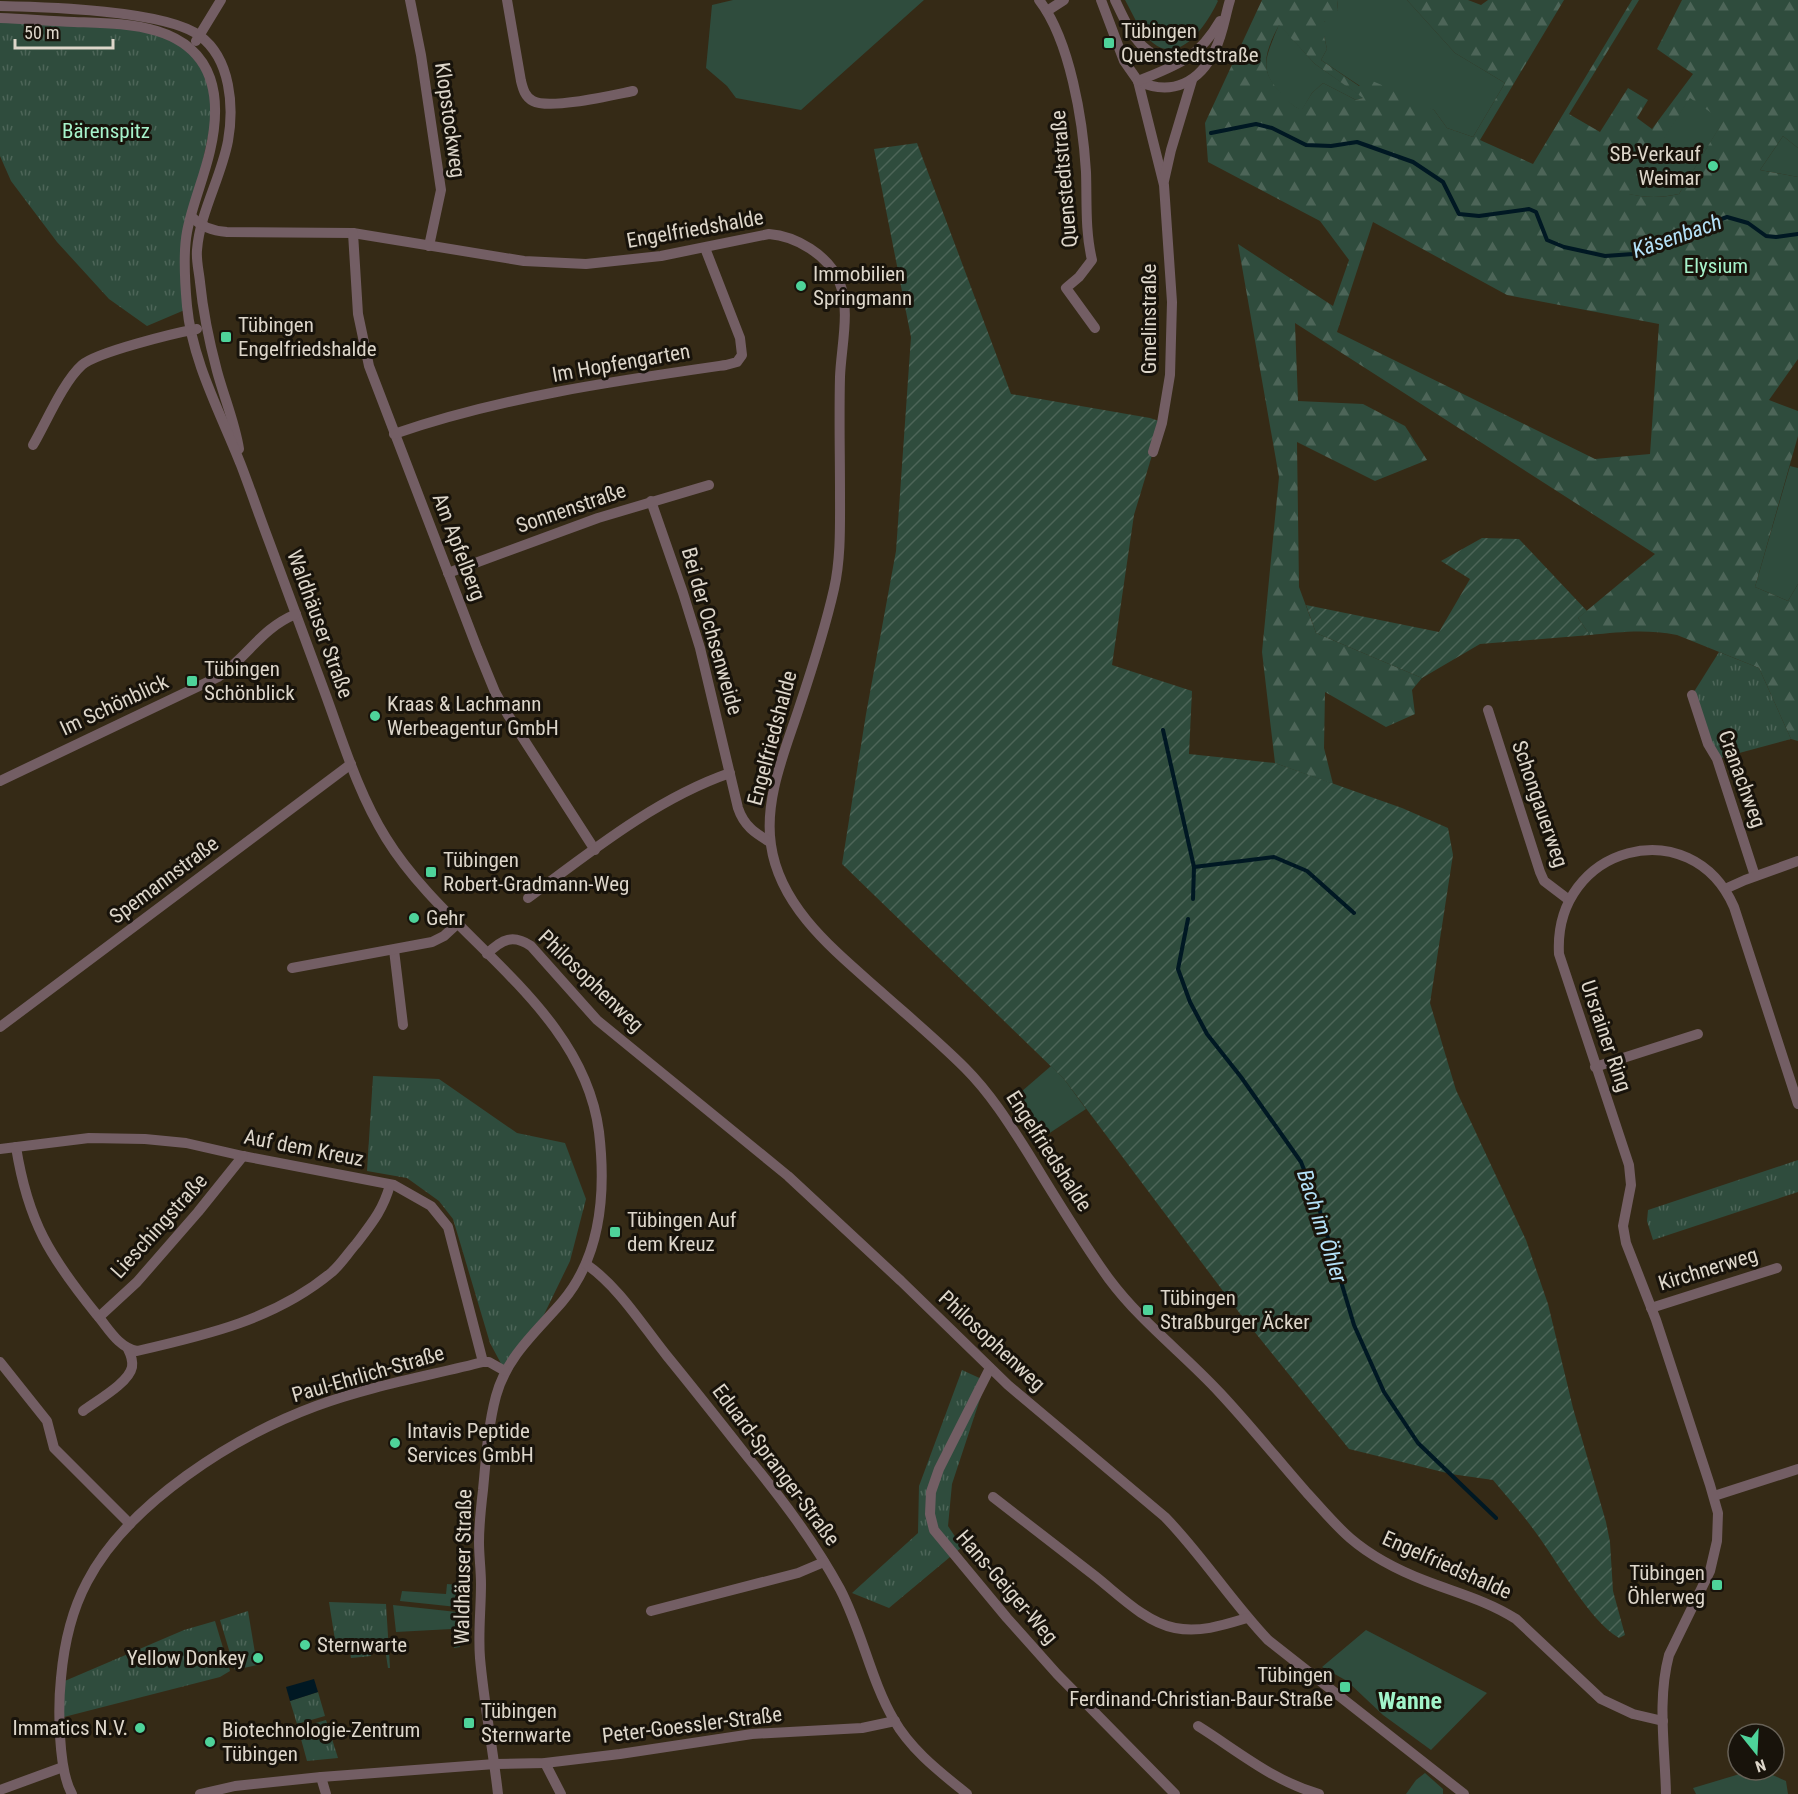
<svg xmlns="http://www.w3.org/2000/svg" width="1798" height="1794" font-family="'Roboto Condensed',sans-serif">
<defs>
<pattern id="forest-firs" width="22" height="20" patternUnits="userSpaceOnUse" patternTransform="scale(1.5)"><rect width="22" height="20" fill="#2f4c3d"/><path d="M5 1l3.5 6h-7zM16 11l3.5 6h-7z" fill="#4d6558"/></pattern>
<pattern id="park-tufts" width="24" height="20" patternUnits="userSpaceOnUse" patternTransform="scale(1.5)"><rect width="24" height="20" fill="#2f4c3d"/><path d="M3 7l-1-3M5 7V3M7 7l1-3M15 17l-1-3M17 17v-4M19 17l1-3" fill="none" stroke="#4d6558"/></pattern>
<pattern id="garden-furrows" width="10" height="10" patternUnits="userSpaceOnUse" patternTransform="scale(1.5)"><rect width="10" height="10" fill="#2f4c3d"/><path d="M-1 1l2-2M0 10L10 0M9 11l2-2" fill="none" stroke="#4d6558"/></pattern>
</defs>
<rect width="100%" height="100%" fill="#352a16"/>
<g fill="#2f4c3d">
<polygon points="733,0 924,0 801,110 736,98 727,86 706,68 712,5"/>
<path d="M1125 0H1217L1218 1C1208 22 1181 66 1153 43 1140 33 1133 14 1125 0Z"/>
<polygon points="1337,0 1407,0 1455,53 1505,83 1473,137 1447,128 1434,110 1360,86 1321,60 1327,49 1324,36 1324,22 1338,10"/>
<path d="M1279 24 1315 64 1364 98 1356 100 1323 83 1312 93 1302 110C1294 108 1289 102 1283 96 1256 69 1267 56 1279 24Z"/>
<path d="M1690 97 1724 120 1679 194C1660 198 1647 198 1628 194Z"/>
<polygon points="1783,136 1798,148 1798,177 1760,170"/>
<polygon points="1790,466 1798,468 1798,584 1788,601 1755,587"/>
<polygon points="1051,1066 1064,1079 1086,1109 1033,1144 1007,1104"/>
<polygon points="447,1584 459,1585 457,1607 400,1601 402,1591 446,1594"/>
<polygon points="393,1605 457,1612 460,1647 454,1648 452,1629 396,1632"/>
<polygon points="1366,1630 1487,1693 1431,1750 1383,1715 1347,1681 1322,1667"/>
<polygon points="1753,1770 1761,1770 1786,1781 1788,1794 1696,1794 1693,1788"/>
<polygon points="1425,1773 1443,1789 1443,1794 1406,1794 1416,1780"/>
</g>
<path fill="url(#forest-firs)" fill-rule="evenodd" d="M1262 0H1337L1338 10 1335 17 1324 22V36L1327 49 1321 60 1359 86 1370 80 1412 98 1434 110 1447 128 1473 137 1505 83 1455 53 1407 0H1468L1481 5 1488 0H1564L1480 140 1533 164 1632 0H1639L1569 114 1600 132 1628 88 1648 100 1637 118 1652 129 1693 74 1657 49 1682 0H1798V148L1783 136 1760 170 1798 177V359L1769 400 1798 411V436L1755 587 1788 601 1798 584V741L1791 739 1759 668 1677 635C1645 629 1622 632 1590 635L1578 618 1655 554 1295 323 1298 401 1363 404 1405 426 1427 460 1375 481 1297 442 1299 587 1316 633 1422 678 1412 690 1415 714 1386 727 1325 692 1324 748 1333 784 1275 763 1262 652 1279 477 1238 244 1333 306 1349 260 1320 221 1208 162 1205 123ZM1279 25 1315 64 1363 98 1356 100 1323 83 1312 93 1302 109C1294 108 1290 102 1284 96 1258 72 1264 54 1279 25ZM1690 98 1723 121 1679 194C1661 198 1647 198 1629 194ZM1373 222 1507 295 1659 324 1650 454 1595 459 1337 332Z"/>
<g fill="url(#park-tufts)">
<polygon points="0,18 149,29 191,49 216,99 183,253 187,309 147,326 109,299 57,242 11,181 0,156"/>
<polygon points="1719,652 1759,668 1791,739 1717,759 1692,695"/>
<polygon points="373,1076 439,1079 517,1133 565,1143 586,1199 570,1261 537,1329 505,1371 490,1343 453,1219 439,1201 407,1178 367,1171"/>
<polygon points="1798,1160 1798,1192 1653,1240 1647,1221 1648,1210"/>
<polygon points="962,1370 986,1381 952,1484 948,1526 962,1547 889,1608 852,1593 918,1533 919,1486"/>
<polygon points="329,1602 386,1604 390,1668 388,1668 384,1642 373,1643 371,1656 351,1658 348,1638 335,1640"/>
<polygon points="248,1611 257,1665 235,1670 220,1620"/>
<polygon points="215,1621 230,1671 220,1677 60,1718 60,1683 184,1630"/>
<polygon points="318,1692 325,1716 297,1724 290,1701"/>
<polygon points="326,1720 338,1758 307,1761 298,1728"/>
</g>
<g fill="url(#garden-furrows)">
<path d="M917 143 1011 394 1150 418 1162 422 1134 515 1112 665 1192 691 1189 754 1275 763 1402 808 1448 828 1453 855 1430 1003 1456 1090 1526 1240 1548 1304 1573 1408 1606 1522 1610 1542 1613 1591 1625 1635 1619 1638C1589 1620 1560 1566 1539 1537 1525 1517 1509 1499 1493 1480L1451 1474 1349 1449 1241 1315 1064 1079 842 864 866 714 896 551 911 337 874 149Z"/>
<polygon points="1482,538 1519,539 1587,611 1578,618 1590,635 1480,644 1422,678 1316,633 1306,605 1439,632 1470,579 1441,561"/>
</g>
<polygon fill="#001823" points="314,1679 318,1692 290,1701 286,1687"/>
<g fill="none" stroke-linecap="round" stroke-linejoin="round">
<g stroke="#001823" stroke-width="4">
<polyline points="1211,133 1256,124 1272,128 1306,145 1331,146 1357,142 1413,162 1443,182 1459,214 1479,216 1529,209 1536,212 1547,240 1564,247 1605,256 1633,254 1659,242 1727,217 1748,223 1766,236 1776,237 1798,234"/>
<polyline points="1163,730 1194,867 1193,899"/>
<polyline points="1194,867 1274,857 1307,871 1354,913"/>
<polyline points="1188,919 1178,969 1190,1002 1207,1034 1241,1077 1301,1162 1319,1208 1354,1325 1384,1392 1418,1443 1496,1518"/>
</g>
<g stroke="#735e64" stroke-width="10">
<polyline points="410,0 421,55 441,190 429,246"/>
<path d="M507 0 521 81C523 89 525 97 533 101 550 110 613 95 633 91"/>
<path d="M1039 0C1070 40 1083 121 1086 172 1087 201 1085 231 1092 260L1079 277 1066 288 1095 328"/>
<polyline points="1101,0 1124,61 1138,81 1164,185 1172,302 1170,375 1162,423 1153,452"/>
<path d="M1115 0C1130 31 1143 65 1184 58"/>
<path d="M0 6C46 7 166 10 200 36 231 59 234 107 228 141 221 178 200 212 197 250 196 260 199 272 200 282 203 312 209 341 217 371 224 397 235 423 239 449"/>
<polyline points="1047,11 1064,0"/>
<path d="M0 18C25 19 49 21 74 22 101 23 131 23 157 31 216 49 222 99 210 151 204 178 192 205 187 232 183 253 185 284 187 306 192 361 221 414 241 465 251 491 260 518 270 544 288 594 307 643 325 693 343 742 358 793 386 838 448 939 583 1006 599 1132 606 1191 602 1255 562 1302 536 1332 507 1356 496 1396 488 1426 486 1458 483 1490 481 1507 479 1525 479 1542 479 1556 481 1570 481 1584 481 1609 478 1633 480 1658 484 1704 493 1749 498 1794"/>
<polyline points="196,41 221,0"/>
<path d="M1138 81C1172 97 1200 82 1215 50 1223 34 1225 16 1230 0"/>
<path d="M1138 81C1177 65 1198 59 1220 21"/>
<polyline points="1164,181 1171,150 1192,80"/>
<path d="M192 217C201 227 213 231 227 232L353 233 524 261 586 264 661 256 769 234C796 236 828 255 839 281 851 310 841 347 840 377 839 416 840 454 840 492 840 525 841 558 834 589 825 629 812 669 799 708 785 751 764 799 771 845 780 908 835 951 880 991 908 1016 938 1041 965 1068 990 1093 1009 1123 1028 1153 1054 1195 1080 1239 1109 1279 1141 1322 1184 1354 1220 1393 1250 1425 1278 1460 1307 1493 1321 1508 1334 1524 1350 1538 1372 1557 1400 1571 1426 1581 1457 1593 1488 1601 1516 1619L1601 1699 1633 1714 1663 1721"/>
<polyline points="353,233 358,314 369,366 477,648 495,692 508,715 595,850"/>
<path d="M394 434C501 397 615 381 726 365L737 362 742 355 740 338 705 248"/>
<path d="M33 445C46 423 63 382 82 365 97 352 175 333 197 329"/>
<path d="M651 501 683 593 700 648 738 808C744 826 755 833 770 842"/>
<polyline points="448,573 598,518 709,485"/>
<polyline points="1692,695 1708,744 1717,759 1755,876"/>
<polyline points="1488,710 1540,872 1544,881 1569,900"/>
<path d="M0 781 218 677C249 656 260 629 296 614"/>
<polyline points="1725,889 1745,880 1798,861"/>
<path d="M528 898C590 852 657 798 730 773"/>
<polyline points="394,950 403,1025"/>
<path d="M487 954C502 939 513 934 531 946L597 1020 788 1176 901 1281 1008 1385 1165 1517C1202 1555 1231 1601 1268 1640L1464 1794"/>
<polyline points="292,968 432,942 444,936 457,924"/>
<polyline points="0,1027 351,764"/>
<polyline points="1595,1067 1698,1034"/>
<path d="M16 1147C28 1222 50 1257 97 1315 109 1329 118 1347 137 1351 207 1335 276 1319 332 1272 341 1264 348 1253 356 1244 372 1223 383 1210 390 1185"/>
<polyline points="0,1149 89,1138 145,1139 186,1143 243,1156 394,1185 431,1206 448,1227 483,1362"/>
<path d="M586 1264C619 1287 642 1325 667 1356 694 1389 720 1422 746 1455 781 1498 814 1541 840 1589 862 1631 871 1681 894 1720 911 1750 940 1772 967 1794"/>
<polyline points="1651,1308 1777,1268"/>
<polyline points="99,1317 137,1282 198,1212 243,1156"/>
<polyline points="0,1362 47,1421 54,1448 130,1524"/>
<polyline points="990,1368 939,1469 931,1492 930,1514 934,1530 1007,1618 1057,1674 1175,1794"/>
<path d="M83 1411C96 1401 129 1383 132 1367 133 1361 131 1355 128 1349"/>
<polyline points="1714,1496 1798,1469"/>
<path d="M993 1497C1027 1523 1061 1550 1095 1576 1119 1595 1145 1622 1175 1628 1200 1633 1224 1625 1247 1618"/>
<polyline points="651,1611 798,1573 824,1562"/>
<path d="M1198 1726C1238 1751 1273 1781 1319 1794"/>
<polyline points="545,1763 561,1794"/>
<polyline points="321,1777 326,1794"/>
<polyline points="0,1790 63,1767"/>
<path d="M72 1794C58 1770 58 1706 61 1678 64 1644 71 1612 87 1582 128 1503 235 1436 316 1406 370 1386 428 1376 483 1362H489L505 1371"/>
<polyline points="200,1794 235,1786 321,1777 495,1764 545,1763 620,1754 752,1734 862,1728 895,1721"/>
<path d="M1666 1794C1665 1748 1657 1700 1669 1655L1710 1571 1717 1541 1718 1513 1710 1485 1656 1320 1626 1243 1623 1226 1631 1185 1629 1165 1559 954C1553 846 1691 809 1734 907L1798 1104"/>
</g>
</g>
<g fill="#4ed39a" stroke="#18130b" stroke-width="2">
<rect x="1103" y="37" width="12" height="12" rx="3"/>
<circle cx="1713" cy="166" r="6"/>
<circle cx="801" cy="286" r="6"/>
<rect x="220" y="331" width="12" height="12" rx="3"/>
<rect x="186" y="675" width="12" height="12" rx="3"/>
<circle cx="375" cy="716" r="6"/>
<rect x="425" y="866" width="12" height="12" rx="3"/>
<circle cx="414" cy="918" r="6"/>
<rect x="609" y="1226" width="12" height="12" rx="3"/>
<rect x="1142" y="1304" width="12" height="12" rx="3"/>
<circle cx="395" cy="1443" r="6"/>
<rect x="1711" y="1579" width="12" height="12" rx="3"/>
<circle cx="305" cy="1645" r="6"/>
<circle cx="258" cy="1658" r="6"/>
<rect x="1339" y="1681" width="12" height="12" rx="3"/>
<rect x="463" y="1717" width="12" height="12" rx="3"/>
<circle cx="140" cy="1728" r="6"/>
<circle cx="210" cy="1742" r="6"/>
</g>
<g text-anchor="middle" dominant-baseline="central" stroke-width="6" stroke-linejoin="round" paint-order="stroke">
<g font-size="21" fill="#ddd6ca" stroke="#18130b" text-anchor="start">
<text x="1121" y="31">Tübingen<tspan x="1121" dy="24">Quenstedtstraße</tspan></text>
<text x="1701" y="154" text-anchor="end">SB-Verkauf<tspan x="1701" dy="24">Weimar</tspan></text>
<text x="813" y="274">Immobilien<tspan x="813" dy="24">Springmann</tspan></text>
<text x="238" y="325">Tübingen<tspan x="238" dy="24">Engelfriedshalde</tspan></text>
<text x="204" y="669">Tübingen<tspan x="204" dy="24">Schönblick</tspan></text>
<text x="387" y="704">Kraas &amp; Lachmann<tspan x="387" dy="24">Werbeagentur GmbH</tspan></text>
<text x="443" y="860">Tübingen<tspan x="443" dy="24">Robert-Gradmann-Weg</tspan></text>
<text x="426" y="918">Gehr</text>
<text x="627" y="1220">Tübingen Auf<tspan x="627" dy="24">dem Kreuz</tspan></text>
<text x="1160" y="1298">Tübingen<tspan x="1160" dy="24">Straßburger Äcker</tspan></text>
<text x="407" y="1431">Intavis Peptide<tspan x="407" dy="24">Services GmbH</tspan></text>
<text x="1705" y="1573" text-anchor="end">Tübingen<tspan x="1705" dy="24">Öhlerweg</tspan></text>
<text x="317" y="1645">Sternwarte</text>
<text x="246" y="1658" text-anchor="end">Yellow Donkey</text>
<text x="1333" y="1675" text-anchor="end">Tübingen<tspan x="1333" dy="24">Ferdinand-Christian-Baur-Straße</tspan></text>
<text x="481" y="1711">Tübingen<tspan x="481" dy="24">Sternwarte</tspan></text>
<text x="128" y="1728" text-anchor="end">Immatics N.V.</text>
<text x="222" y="1730">Biotechnologie-Zentrum<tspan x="222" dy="24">Tübingen</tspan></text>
</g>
<g font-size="21" fill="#ddd6ca" stroke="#18130b">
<text transform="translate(450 120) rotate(82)">Klopstockweg</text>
<text transform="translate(1064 179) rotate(-95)">Quenstedtstraße</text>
<text transform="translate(695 229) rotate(-10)">Engelfriedshalde</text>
<text transform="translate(1149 319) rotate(-90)">Gmelinstraße</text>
<text transform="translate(621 363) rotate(-10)">Im Hopfengarten</text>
<text transform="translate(571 508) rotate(-19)">Sonnenstraße</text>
<text transform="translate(459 547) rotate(69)">Am Apfelberg</text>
<text transform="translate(320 624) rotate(70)">Waldhäuser Straße</text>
<text transform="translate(712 631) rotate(74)">Bei der Ochsenweide</text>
<text transform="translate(114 705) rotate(-25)">Im Schönblick</text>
<text transform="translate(772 738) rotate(-75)">Engelfriedshalde</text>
<text transform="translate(1742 779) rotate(70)">Cranachweg</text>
<text transform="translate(1540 804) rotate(71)">Schongauerweg</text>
<text transform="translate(164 880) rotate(-37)">Spemannstraße</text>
<text transform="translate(591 981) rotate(44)">Philosophenweg</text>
<text transform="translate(1606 1036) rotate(71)">Ursrainer Ring</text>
<text transform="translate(304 1148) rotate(11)">Auf dem Kreuz</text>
<text transform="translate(1049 1151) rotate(57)">Engelfriedshalde</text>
<text transform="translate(159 1226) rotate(-48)">Lieschingstraße</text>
<text transform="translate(1708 1269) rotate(-17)">Kirchnerweg</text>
<text transform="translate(992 1341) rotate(43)">Philosophenweg</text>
<text transform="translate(368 1374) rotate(-16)">Paul-Ehrlich-Straße</text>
<text transform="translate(776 1465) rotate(53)">Eduard-Spranger-Straße</text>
<text transform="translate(1447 1565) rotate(24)">Engelfriedshalde</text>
<text transform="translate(463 1567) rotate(-89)">Waldhäuser Straße</text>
<text transform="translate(1007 1587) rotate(49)">Hans-Geiger-Weg</text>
<text transform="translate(692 1725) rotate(-7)">Peter-Goessler-Straße</text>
</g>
<g font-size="21" fill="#a7f3cb" stroke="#18130b">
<text x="106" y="131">Bärenspitz</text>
<text x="1716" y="266">Elysium</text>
</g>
<g font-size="22" font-style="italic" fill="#b4e1f8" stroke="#18130b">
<text transform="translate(1677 236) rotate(-19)">Käsenbach</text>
<text transform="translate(1322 1226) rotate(72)">Bach im Öhler</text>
</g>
<g font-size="24" font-weight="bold" fill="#a1f4ca" stroke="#18130b">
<text x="1410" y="1701">Wanne</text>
</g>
</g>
<g transform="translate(1756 1752) rotate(162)"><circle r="28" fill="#18130b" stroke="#676157" stroke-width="1.5"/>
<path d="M0-4.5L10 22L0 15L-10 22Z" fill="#4ed39a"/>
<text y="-9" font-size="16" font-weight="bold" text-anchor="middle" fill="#ddd6ca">N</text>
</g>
<path d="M15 39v9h98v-9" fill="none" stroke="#ddd6ca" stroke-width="3"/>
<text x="24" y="39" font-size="18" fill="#ddd6ca" stroke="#18130b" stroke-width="4.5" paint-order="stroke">50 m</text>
</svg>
